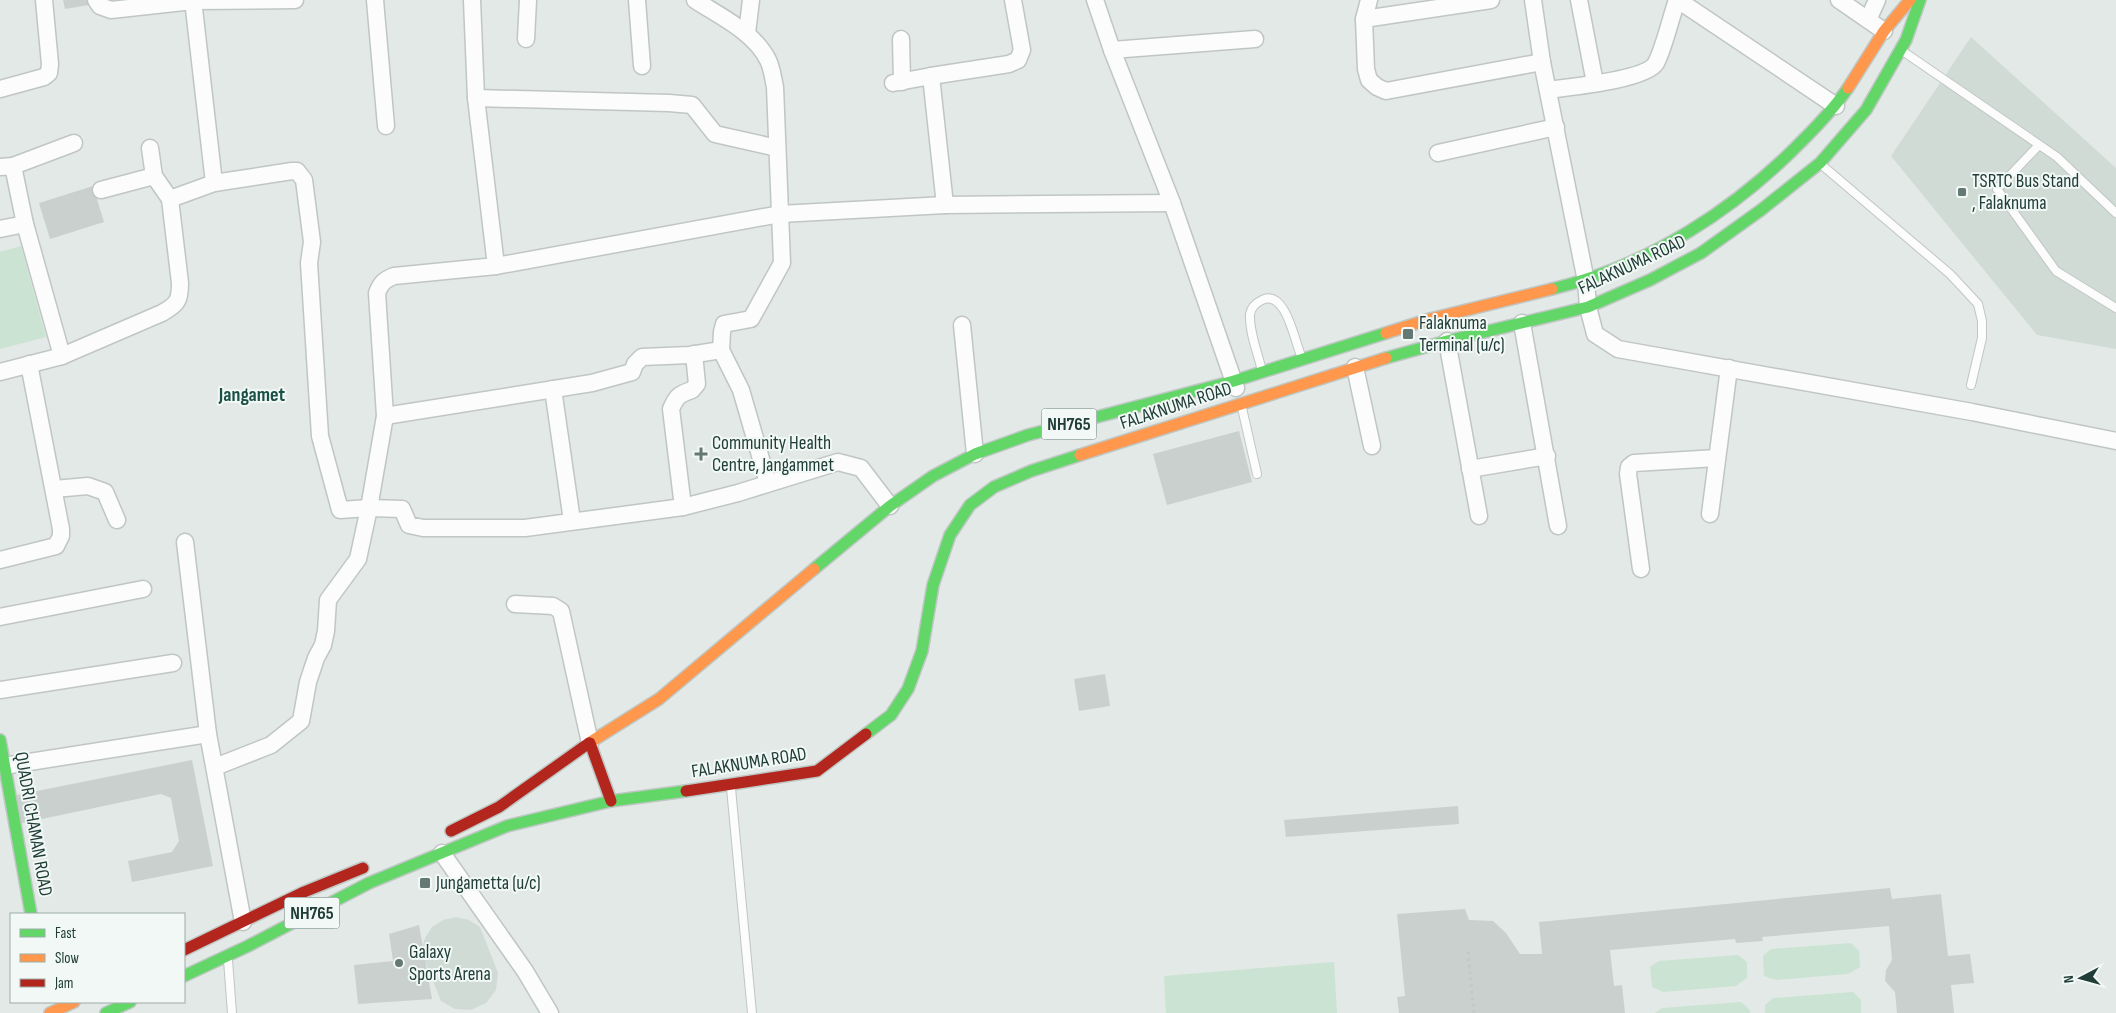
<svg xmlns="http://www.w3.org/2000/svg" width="2116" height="1013" font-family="'Sofia Sans Condensed',sans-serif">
<rect width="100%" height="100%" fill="#e3e9e6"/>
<g fill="#d0dbd6">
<polygon points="1971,37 2116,168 2116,349 2037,335 1891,156"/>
<polygon points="456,917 469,920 480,927 498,973 496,990 486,1003 471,1010 455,1009 441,1001 421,951 425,938 432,927 443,920"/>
</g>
<g fill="#cbe3d3">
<polygon points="21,246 46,337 0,349 0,252"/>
<polygon points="1851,943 1859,951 1860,967 1848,974 1776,980 1764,976 1763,956 1771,949"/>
<polygon points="1738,955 1747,962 1747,978 1736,986 1663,992 1652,987 1650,967 1659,961"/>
<polygon points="1334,962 1337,1013 1166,1013 1164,976"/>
<polygon points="1853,992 1861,1000 1861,1013 1765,1013 1765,1005 1773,998"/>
<polygon points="1741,1002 1750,1010 1750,1013 1655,1013 1662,1008"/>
</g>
<g fill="#cad0ce">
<polygon points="63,0 88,0 89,5 65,9"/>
<polygon points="93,186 104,222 50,239 39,203"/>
<polygon points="1239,431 1252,482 1167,505 1153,454"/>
<polygon points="1105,674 1110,706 1079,711 1074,679"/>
<polygon points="192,760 213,866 132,882 128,861 172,852 179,841 171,798 161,794 18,824 12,796"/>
<polygon points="1458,806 1459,824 1286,837 1284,820"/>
<polygon points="1890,888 1892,899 1941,894 1948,956 1970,954 1974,983 1951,985 1954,1013 1897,1013 1895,992 1885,981 1886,970 1892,960 1889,926 1762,937 1763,941 1736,943 1735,939 1610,950 1614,986 1622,985 1625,1013 1399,1013 1397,997 1405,996 1397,914 1465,909 1469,920 1493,921 1506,933 1520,954 1542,954 1539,922"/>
<polygon points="419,925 432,999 358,1004 354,965 393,961 389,934"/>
</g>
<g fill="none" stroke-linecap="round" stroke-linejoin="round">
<defs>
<g id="lane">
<polyline points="1904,52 2057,157 2116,213"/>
<polyline points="2039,145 1997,189 2056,271 2116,308"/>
<polyline points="1823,166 1950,274 1978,304 1982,321 1982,338 1971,385"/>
<path d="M1261 367C1257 351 1249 331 1250 314 1251 307 1256 303 1262 300 1285 289 1294 338 1300 353"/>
<polyline points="1242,408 1257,474"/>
<polyline points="731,788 752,1013"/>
<polyline points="228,960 232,1013"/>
</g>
<g id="street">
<polyline points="96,0 100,6 111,10 193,1 295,0"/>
<polyline points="375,0 386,126"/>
<polyline points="472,0 476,98 496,266"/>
<polyline points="637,0 642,66"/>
<polyline points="1095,0 1112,50 1172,203 1236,388"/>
<polyline points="1369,0 1364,19 1366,69 1369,80 1377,87 1386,91 1542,62"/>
<polyline points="1533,0 1542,62 1586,281 1588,307 1595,334 1618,349 1972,412 2116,441"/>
<polyline points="1579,0 1595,83"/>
<polyline points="1678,0 1836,106"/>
<polyline points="1839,0 1884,31"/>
<polyline points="1364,19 1491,0"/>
<polyline points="1868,20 1877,0"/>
<polyline points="747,33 751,0"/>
<polyline points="526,39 528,0"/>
<polyline points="901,39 902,82"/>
<polyline points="1112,50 1255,39"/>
<polyline points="931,76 1009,64 1018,60 1022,50 1013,0"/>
<polyline points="893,83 931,76 945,205"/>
<polyline points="0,89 44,77 49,73 50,64 44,0"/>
<path d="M1548 90C1569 87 1646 80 1656 63 1664 48 1671 17 1677 0"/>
<polyline points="476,98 669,103 692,105 715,134 777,148"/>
<polyline points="150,148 154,176 170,199 214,183 193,0"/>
<polyline points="1438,153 1556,127"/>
<polyline points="13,166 74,143"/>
<polyline points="0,167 13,166 25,224 62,356"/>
<polyline points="214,183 292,171 297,171 304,180 312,242 309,263 320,436 340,510 369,508 402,509 409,525 423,528 525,528 683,507 738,493 838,462 861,468 890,506"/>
<polyline points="101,190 154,176"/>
<polyline points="0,229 25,224"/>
<polyline points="1522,323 1558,526"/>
<polyline points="962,325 975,454"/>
<polyline points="1447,341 1479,516"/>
<polyline points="721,350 741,390 768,483"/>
<polyline points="1355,367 1372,446"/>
<path d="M0 372 62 356 162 313C178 304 180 300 180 283L170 199"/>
<polyline points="553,389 572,521"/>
<path d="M385 416 592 383 632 372 635 364 642 357 690 355 721 350 722 332 724 324 751 319 782 263 775 87C773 78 772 68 768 60 754 32 721 17 695 0"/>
<polyline points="1470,469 1547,456"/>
<polyline points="54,489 88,486 105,492 117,520"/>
<path d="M683 507 671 409C676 397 679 394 692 390L697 384 694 354"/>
<polyline points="1710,514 1729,368"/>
<polyline points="185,542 208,734 243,922"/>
<polyline points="0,560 56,546 61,536 61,529 29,364"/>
<polyline points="1641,569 1628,474 1629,467 1634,463 1717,458"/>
<polyline points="515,604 553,606 561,611 590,743"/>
<polyline points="0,617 143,589"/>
<polyline points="0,690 173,663"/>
<polyline points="4,766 208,734"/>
<path d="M215 767 271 745 301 721 308 682 316 658 323 645 326 631 328 600 358 559 369 508 385 416 377 293C381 283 384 280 394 276L496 266 780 214 945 205 1172 203"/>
<polyline points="442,853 525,971 550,1013"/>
</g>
<g id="fast">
<path d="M1552 289C1648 266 1735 210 1804 139 1820 123 1835 107 1848 88"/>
<polyline points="1386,358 1447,341 1588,307 1650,280 1701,253 1761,210 1820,163 1866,110 1906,40 1920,0"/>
<polyline points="814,569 890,506 933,476 975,454 1028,435 1234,381 1386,333"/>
<polyline points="866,734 891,715 908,689 922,651 933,585 950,535 970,505 994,487 1031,471 1080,455"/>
<polyline points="0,740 31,914"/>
<polyline points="184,976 248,946 369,883 507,826 611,801 686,791"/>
<polyline points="106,1013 130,1002"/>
</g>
<g id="slow">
<polyline points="1848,88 1884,31 1910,0"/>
<polyline points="1386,333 1430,319 1552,289"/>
<polyline points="1080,455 1386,358"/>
<polyline points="589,743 659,699 814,569"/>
<polyline points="50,1013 74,1002"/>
</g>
<g id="jam">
<polyline points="590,743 611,801"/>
<polyline points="686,791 817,771 866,734"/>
<polyline points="451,831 499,807 589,743"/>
<polyline points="184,950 304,892 363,868"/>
</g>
</defs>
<use href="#lane" stroke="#c0c6c4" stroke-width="10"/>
<use href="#street" stroke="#c0c6c4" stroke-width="19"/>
<use href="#fast" stroke="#bec7c4" stroke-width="14"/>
<use href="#slow" stroke="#bec7c4" stroke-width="14"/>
<use href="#jam" stroke="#bec7c4" stroke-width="14"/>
<polyline stroke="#c0c9c7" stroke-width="3" stroke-dasharray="2.5 4" stroke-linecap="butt" points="1468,952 1474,1013"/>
<use href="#lane" stroke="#fbfcfb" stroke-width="8"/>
<use href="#street" stroke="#fbfcfb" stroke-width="16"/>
<use href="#fast" stroke="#63d668" stroke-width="11"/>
<use href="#slow" stroke="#ff974d" stroke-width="11"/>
<use href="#jam" stroke="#b3261e" stroke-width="11"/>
</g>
<g fill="#647974" stroke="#f1f8f5" stroke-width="2">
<rect x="1957" y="187" width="10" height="10" rx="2.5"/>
<rect x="1402" y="328" width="12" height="12" rx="2.5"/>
<path d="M698.5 446.5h5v5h5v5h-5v5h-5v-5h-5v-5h5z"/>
<rect x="419" y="877" width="12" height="12" rx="2.5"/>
<circle cx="399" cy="963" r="5"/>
</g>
<g text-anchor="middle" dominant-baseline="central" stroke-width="4" stroke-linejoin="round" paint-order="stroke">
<g fill="#f1f8f5" stroke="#5f7570" stroke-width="1">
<rect x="1041.5" y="408.5" width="55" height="31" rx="4"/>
<rect x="284.5" y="897.5" width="55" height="31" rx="4"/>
</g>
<g font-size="18" font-weight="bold" fill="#203d37">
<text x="1069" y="424">NH765</text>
<text x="312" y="913">NH765</text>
</g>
<g font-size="19" fill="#203d37" stroke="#f1f8f5" text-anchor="start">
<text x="1972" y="181">TSRTC Bus Stand<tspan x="1972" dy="22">, Falaknuma</tspan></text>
<text x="1419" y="323">Falaknuma<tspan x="1419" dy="22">Terminal (u/c)</tspan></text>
<text x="712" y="443">Community Health<tspan x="712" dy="22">Centre, Jangammet</tspan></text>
<text x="436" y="883">Jungametta (u/c)</text>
<text x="409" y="952">Galaxy<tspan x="409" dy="22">Sports Arena</tspan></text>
</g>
<g font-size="19" fill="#203d37" stroke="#f1f8f5">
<text transform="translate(1632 265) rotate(-25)">FALAKNUMA ROAD</text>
<text transform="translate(1176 406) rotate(-18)">FALAKNUMA ROAD</text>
<text transform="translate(749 763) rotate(-9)">FALAKNUMA ROAD</text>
<text transform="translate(33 824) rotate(80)">QUADRI CHAMAN ROAD</text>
</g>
<g font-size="20" font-weight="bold" fill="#1b5046" stroke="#f1f8f5">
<text x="252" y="395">Jangamet</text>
</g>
</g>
<rect x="10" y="913" width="175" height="90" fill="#f1f8f5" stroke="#9dada9"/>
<rect x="20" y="929" width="25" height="8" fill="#63d668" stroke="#9dada9"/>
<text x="55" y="938" font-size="15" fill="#203d37">Fast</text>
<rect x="20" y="954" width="25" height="8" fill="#ff974d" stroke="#9dada9"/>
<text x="55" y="963" font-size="15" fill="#203d37">Slow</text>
<rect x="20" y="979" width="25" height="8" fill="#b3261e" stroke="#9dada9"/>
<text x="55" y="988" font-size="15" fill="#203d37">Jam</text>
<g transform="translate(2081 978) rotate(264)" stroke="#f1f8f5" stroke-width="4" paint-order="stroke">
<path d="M0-4L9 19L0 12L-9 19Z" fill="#203d37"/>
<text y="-8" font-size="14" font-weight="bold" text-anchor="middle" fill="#203d37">N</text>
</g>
</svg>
